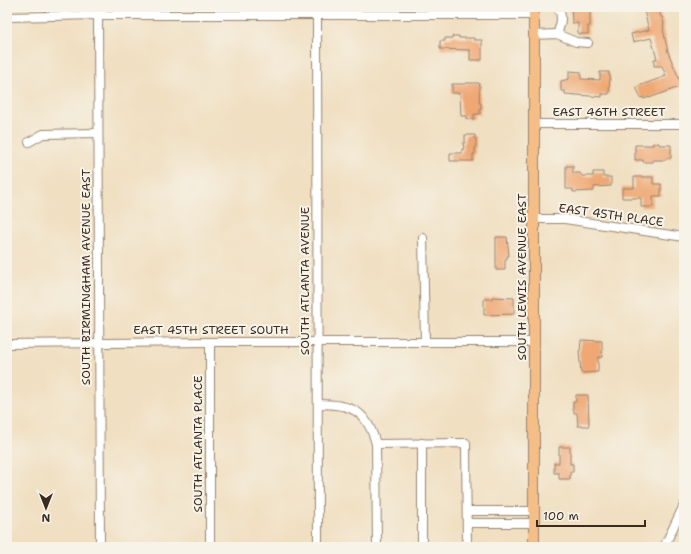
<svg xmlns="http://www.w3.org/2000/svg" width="691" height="554" font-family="'Shantell Sans',sans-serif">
<rect width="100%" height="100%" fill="#f7f3e8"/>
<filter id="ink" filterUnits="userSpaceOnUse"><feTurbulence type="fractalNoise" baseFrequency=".025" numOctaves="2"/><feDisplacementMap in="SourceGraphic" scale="8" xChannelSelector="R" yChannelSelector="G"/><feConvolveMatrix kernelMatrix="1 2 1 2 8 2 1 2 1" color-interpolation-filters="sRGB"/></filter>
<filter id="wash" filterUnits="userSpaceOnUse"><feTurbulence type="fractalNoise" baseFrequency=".012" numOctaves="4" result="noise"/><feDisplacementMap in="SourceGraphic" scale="16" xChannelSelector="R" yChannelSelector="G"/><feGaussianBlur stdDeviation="0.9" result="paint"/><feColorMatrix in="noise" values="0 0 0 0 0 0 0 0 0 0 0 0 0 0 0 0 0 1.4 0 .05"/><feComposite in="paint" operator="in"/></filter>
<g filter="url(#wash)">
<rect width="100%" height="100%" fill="#f0dfc1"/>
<g id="blocks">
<g fill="#efa773">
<polygon points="571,7 585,7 585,11 590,11 590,26 588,26 588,34 578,34 578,23 572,23"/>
<polygon points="643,7 656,7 657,11 659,10 661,17 662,17 664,24 663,25 664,28 663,29 668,52 682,86 649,98 649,97 644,99 643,97 641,98 636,87 666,76 662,66 654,66 654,59 657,59 651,38 633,42 631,34 649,30"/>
<polygon points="452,36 459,36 459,38 474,38 474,40 482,40 482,60 470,60 470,50 440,49 440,41 445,41 445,38 452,38"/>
<polygon points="569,71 581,72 581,79 600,80 600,72 609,72 609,75 610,75 609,94 602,94 602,97 565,94 565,91 561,91 561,81 569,79"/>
<polygon points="466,83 479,83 480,86 479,103 481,103 481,109 480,109 480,114 474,114 474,119 467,119 467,116 461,116 460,93 452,93 452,84 466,84"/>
<polygon points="465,135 475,135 475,139 476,139 476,148 475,148 475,154 473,154 473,161 450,161 450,153 462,153 462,149 464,149 463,143 465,143"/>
<polygon points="653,143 659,143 659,145 671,145 671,158 666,158 666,160 653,160 653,162 643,162 643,160 635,160 635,145 653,145"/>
<polygon points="566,166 573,166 573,173 580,173 582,176 593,176 593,172 603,172 603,177 611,177 611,186 594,187 594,191 573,192 573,189 566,189"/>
<polygon points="634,177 653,177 653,184 661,184 661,196 653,196 653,207 641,207 641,198 622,198 622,188 634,188"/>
<polygon points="496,237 507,237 509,256 507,256 507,259 505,259 505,270 496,270"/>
<polygon points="492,297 514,298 514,314 484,315 484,299 492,299"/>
<polygon points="581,340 602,341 602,357 598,357 598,372 581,373 579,351 580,351"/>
<polygon points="576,395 588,395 589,426 578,426 577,413 574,413 574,410 573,410 573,402 576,402"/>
<polygon points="559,447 570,447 570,464 573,464 573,472 570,472 570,479 559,479 559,473 554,473 554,463 559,463"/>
</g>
</g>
</g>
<g filter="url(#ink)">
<use href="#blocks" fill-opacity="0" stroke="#968470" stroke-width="1"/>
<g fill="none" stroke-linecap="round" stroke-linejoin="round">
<defs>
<g id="minor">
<polyline points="98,7 100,547"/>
<path d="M557 7C564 15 561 25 557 34"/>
<polyline points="317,16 318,547"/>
<polyline points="7,17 98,15 534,15"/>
<polyline points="534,35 557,34 576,42 588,43"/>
<polyline points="534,124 684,124"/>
<polyline points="29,142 43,134 98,133"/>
<polyline points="534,219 565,219 684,237"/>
<polyline points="423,238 425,342"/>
<polyline points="7,344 210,342 535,342"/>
<path d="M318 404C351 404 367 410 376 444L377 547"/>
<polyline points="422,443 422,547"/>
<polyline points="376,444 466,443 467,547"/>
<polyline points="467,511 534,511"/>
<polyline points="467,523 534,523"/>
<polyline points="210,547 210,342"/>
<polyline points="664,547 684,505"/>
</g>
<polyline id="major" points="534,547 534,7"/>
</defs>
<use href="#minor" stroke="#968470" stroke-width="10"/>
<use href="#major" stroke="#968470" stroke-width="12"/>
<use href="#minor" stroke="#fff" stroke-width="8"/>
<use href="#major" stroke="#f6be87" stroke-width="10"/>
</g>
</g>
<g text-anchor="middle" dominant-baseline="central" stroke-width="4" stroke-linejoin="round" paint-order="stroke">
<g font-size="12" fill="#3b2a1e" stroke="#f7f3e8">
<text x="609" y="112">EAST 46TH STREET</text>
<text transform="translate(611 215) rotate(8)">EAST 45TH PLACE</text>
<text transform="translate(86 277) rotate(-90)">SOUTH BIRMINGHAM AVENUE EAST</text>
<text transform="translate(522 277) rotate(-90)">SOUTH LEWIS AVENUE EAST</text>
<text transform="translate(305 281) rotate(-90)">SOUTH ATLANTA AVENUE</text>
<text x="211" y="330">EAST 45TH STREET SOUTH</text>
<text transform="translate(198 444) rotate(-90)">SOUTH ATLANTA PLACE</text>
</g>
</g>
<rect width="691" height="554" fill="none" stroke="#f7f3e8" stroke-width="24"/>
<g transform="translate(46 508) rotate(180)" stroke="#f7f3e8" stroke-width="3" paint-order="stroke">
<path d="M0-3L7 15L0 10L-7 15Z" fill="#3b2a1e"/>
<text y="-6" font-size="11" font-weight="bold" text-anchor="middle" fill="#3b2a1e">N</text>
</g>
<path d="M537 520v6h108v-6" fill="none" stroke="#3b2a1e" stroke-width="2"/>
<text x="543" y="520" font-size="12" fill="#3b2a1e" stroke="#f7f3e8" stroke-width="3" paint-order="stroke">100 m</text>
</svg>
